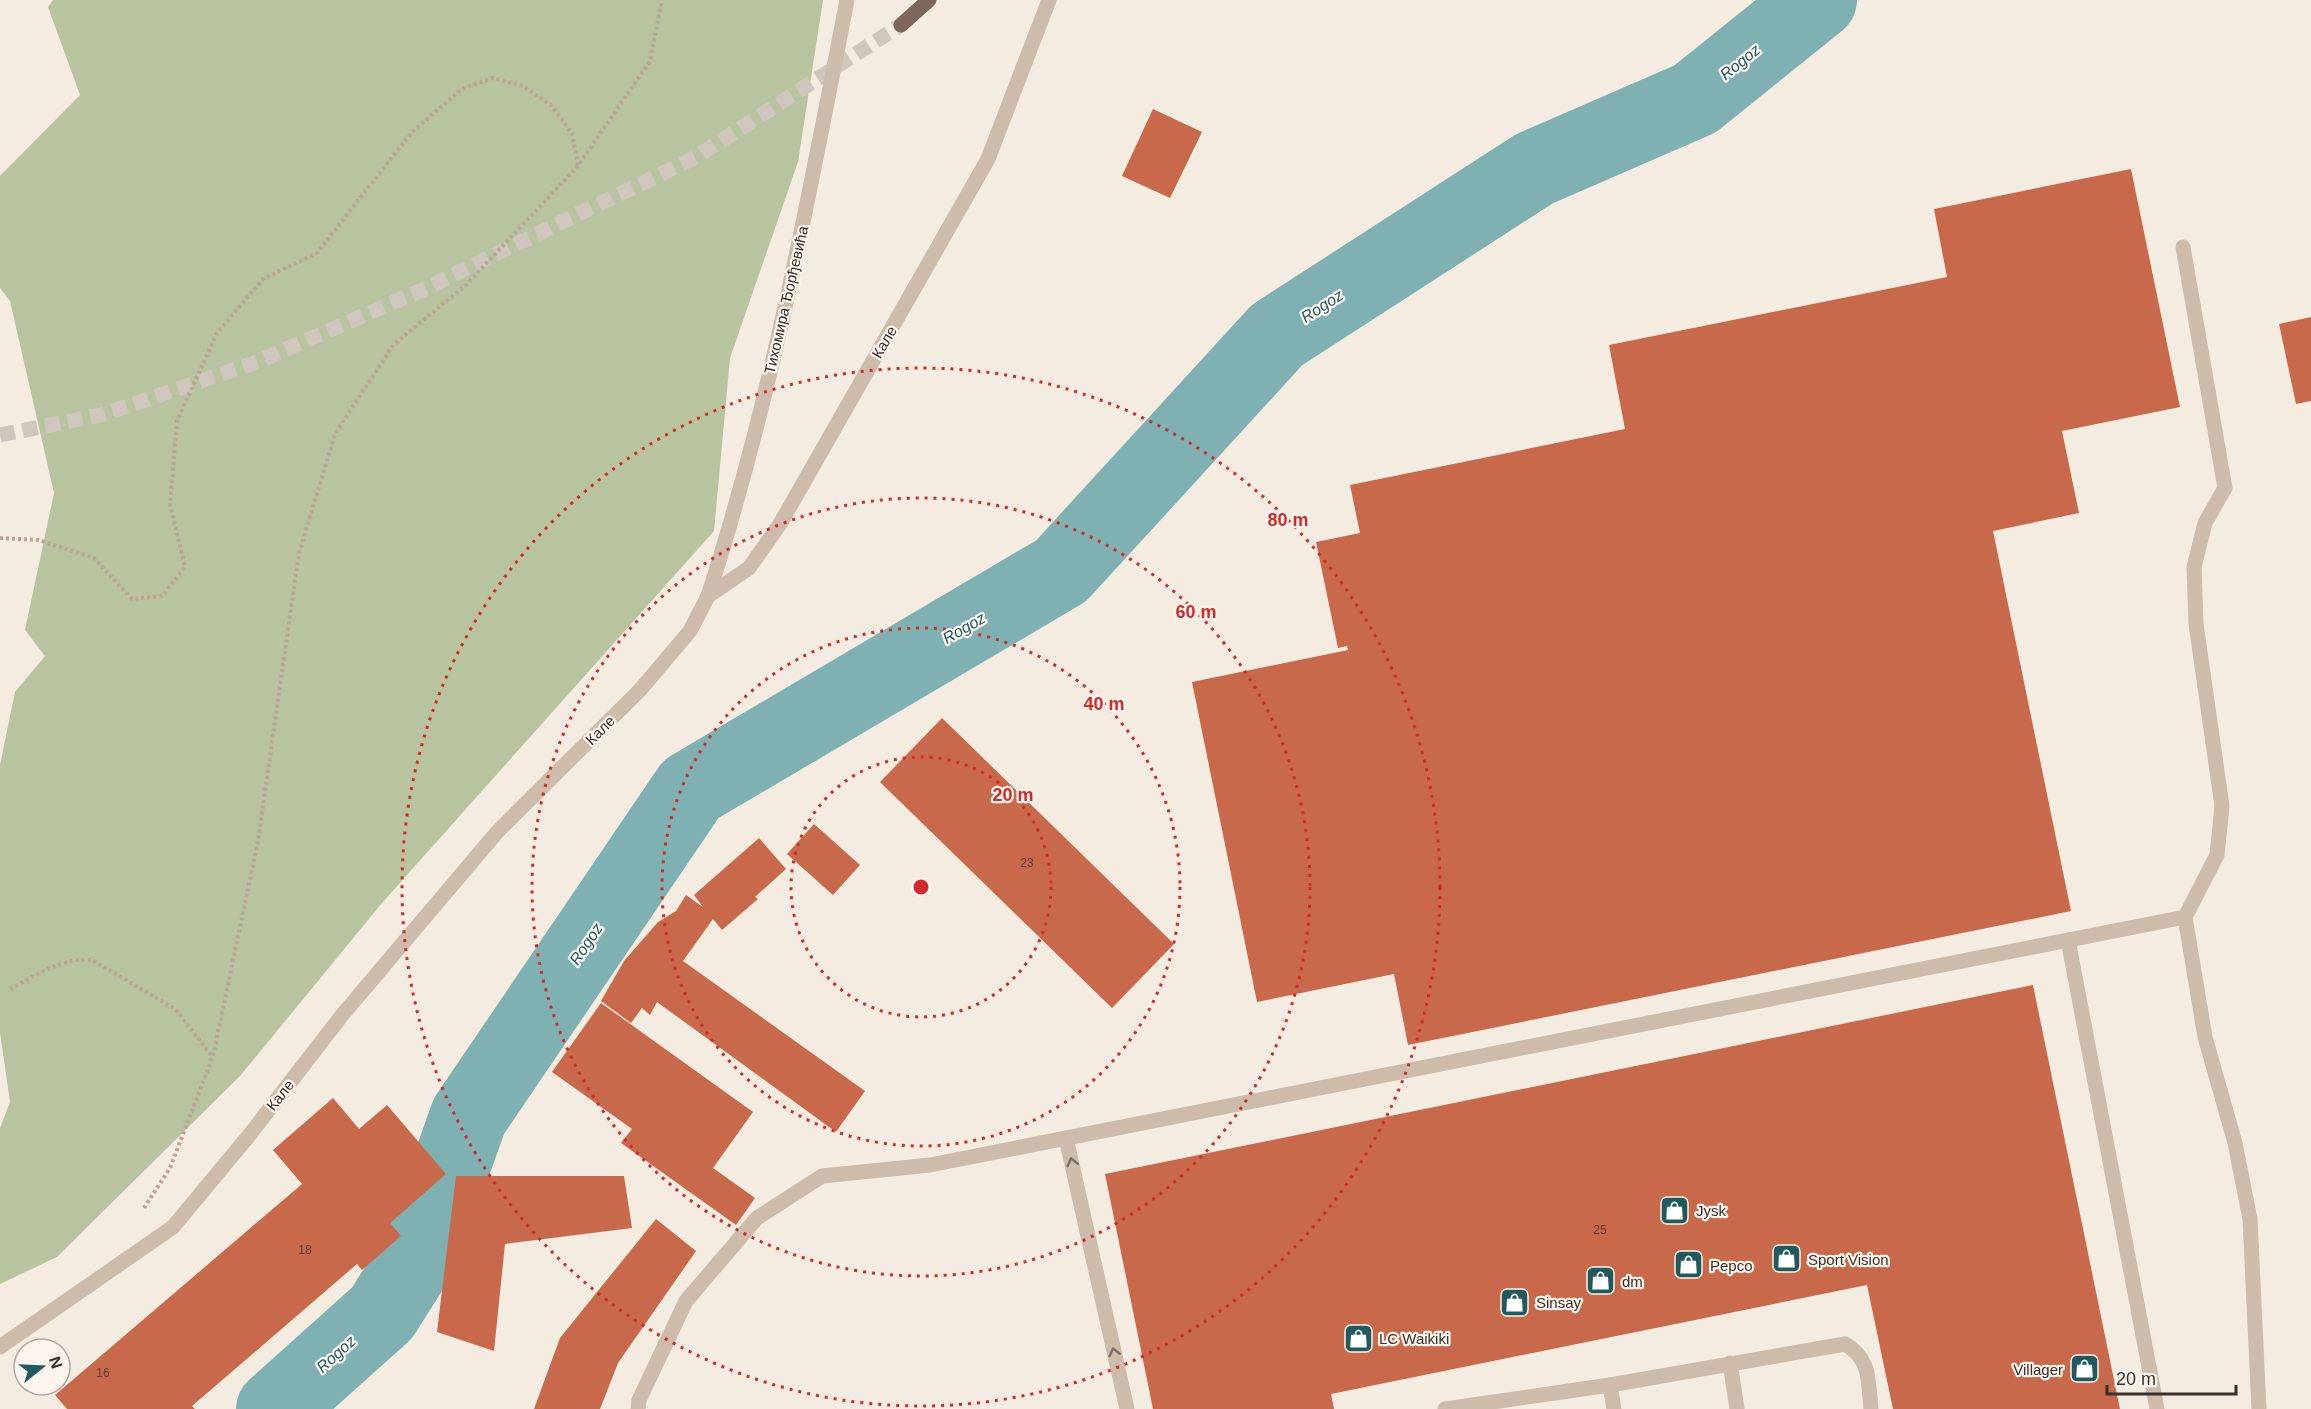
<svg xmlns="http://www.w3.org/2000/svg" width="2311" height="1409" font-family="Arial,sans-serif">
<rect width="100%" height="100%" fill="#f4ebe1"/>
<polygon fill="#b8c4a0" points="53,0 823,0 798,162 730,358 714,531 382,903 240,1076 57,1257 0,1284 0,1128 10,1102 0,1032 0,765 15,692 45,656 25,630 54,493 10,301 0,288 0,176 80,95 48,7"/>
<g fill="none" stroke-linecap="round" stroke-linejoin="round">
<polyline stroke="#7fb0b2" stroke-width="78" points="275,1409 382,1313 420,1253 469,1116 691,789 1061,571 1277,335 1534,169 1695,99 1818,0"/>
</g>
<g fill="#c8694b">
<polygon points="1153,109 1202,132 1170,198 1122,176"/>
<polygon points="2131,169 2180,407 2062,431 2079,513 1993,531 2071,911 1408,1045 1394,974 1257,1002 1192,682 1348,650 1347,646 1338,648 1316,542 1360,533 1350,485 1625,429 1609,345 1947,277 1934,209"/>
<polygon points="2311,317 2311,401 2296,404 2279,324"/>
<polygon points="942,718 1174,944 1112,1008 880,782"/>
<polygon points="814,824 860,865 833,895 787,854"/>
<polygon points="759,838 786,869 755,897 758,899 722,930 713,919 683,961 865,1091 836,1132 657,1002 650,1015 642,1008 631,1023 601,1001 624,961 658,922 676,911 686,895 703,907 694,895"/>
<polygon points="2033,985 2120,1409 1893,1409 1867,1285 1331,1394 1334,1409 1153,1409 1105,1174"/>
<polygon points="601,1003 753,1112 713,1168 755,1198 736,1225 621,1143 632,1129 552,1072"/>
<polygon points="333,1098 359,1129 387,1105 446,1174 390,1223 401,1236 362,1270 357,1264 192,1406 195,1409 67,1409 55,1395 302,1184 273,1150"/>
<polygon points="456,1176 624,1176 632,1228 505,1244 494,1351 437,1332"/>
<polygon points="656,1219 696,1251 618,1363 600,1409 534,1409 560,1338"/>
</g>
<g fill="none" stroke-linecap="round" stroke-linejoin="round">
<polyline stroke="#cfc6bd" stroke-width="15" stroke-dasharray="15 8" stroke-linecap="butt" points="0,435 101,415 257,362 422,290 696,157 901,25"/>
<g stroke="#b9a596" stroke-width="4" stroke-dasharray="3 3" stroke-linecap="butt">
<polyline points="0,538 38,540 94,558 132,599 162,596 185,567 170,504 177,421 217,333 264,278 317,253 412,132 462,89 492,78 523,86 552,106 572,134 578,165"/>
<path d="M10 989C37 975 62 957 92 960L175 1009 212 1056"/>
<polyline points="144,1208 170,1168 213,1056 258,841 299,553 335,434 394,344 466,285 578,166 650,61 662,0"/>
</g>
<g stroke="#cdbbac" stroke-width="15">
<polyline points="2183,247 2225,488 2205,523 2194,567 2196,624 2222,806 2217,855 2185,917 2205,1037 2235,1143 2250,1219 2259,1409"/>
<path d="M708 596C771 401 808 201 847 0"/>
<polyline points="2068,940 2157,1409"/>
<polyline points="1066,1138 1127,1409"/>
<polyline points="0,1347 173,1227 251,1133 343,1014 498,831 640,690 690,631 708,596 749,568 780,524 988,159 1049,0"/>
<polyline points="1730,1363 1737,1409"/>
<polyline points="1610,1385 1614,1409"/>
<polyline points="638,1409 639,1400 686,1301 757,1218 822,1176 930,1165 2185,917"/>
<path d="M1445 1409 1610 1385 1845 1344C1871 1359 1868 1381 1871 1409"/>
</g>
<polyline stroke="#7d675c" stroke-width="15" points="901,25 929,0"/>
</g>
<defs><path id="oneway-chevron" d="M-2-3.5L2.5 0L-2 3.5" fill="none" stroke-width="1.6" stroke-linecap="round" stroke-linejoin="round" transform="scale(1.5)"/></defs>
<g stroke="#7d6f65">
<use href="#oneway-chevron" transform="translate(1072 1162) rotate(-103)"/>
<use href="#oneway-chevron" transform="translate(1114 1352) rotate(-103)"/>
</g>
<g fill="none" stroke="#d62828" stroke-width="3" stroke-dasharray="3 6">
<circle cx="921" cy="887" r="130"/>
<circle cx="921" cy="887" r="259"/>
<circle cx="921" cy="887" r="389"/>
<circle cx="921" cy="887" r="519"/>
</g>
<defs>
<symbol id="shop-square" viewBox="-11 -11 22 22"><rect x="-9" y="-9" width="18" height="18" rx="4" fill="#1f5a5e" stroke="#fbf5ee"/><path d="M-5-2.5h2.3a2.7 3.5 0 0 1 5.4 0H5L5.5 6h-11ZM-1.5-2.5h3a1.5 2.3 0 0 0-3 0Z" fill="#fff"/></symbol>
</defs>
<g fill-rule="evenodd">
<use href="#shop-square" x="1658" y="1194" width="33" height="33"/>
<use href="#shop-square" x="1770" y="1242" width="33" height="33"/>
<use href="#shop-square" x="1672" y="1248" width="33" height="33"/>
<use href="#shop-square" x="1584" y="1264" width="33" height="33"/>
<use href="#shop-square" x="1498" y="1286" width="33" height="33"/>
<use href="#shop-square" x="1342" y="1322" width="33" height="33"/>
<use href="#shop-square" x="2068" y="1352" width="33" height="33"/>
</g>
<g text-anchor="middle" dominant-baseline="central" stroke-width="4.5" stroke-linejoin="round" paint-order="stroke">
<g font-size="12" fill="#5e3e33">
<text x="1027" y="863">23</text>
<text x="1600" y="1230">25</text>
<text x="305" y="1250">18</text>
<text x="103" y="1373">16</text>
</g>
<g font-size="15" fill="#3b302b" stroke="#fbf5ee">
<text transform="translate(786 300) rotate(-77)">Тихомира Ђорђевића</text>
<text transform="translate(884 342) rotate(-60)">Кале</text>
<text transform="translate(600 730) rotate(-45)">Кале</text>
<text transform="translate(280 1095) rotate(-52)">Кале</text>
</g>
<g font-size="15" fill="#3b302b" stroke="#fbf5ee" text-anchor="start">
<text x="1696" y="1210">Jysk</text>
<text x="1808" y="1259">Sport Vision</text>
<text x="1710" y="1265">Pepco</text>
<text x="1622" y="1281">dm</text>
<text x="1536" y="1302">Sinsay</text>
<text x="1379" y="1338">LC Waikiki</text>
<text x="2063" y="1369" text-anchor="end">Villager</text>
</g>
<g font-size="16" font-style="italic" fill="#1f5a5e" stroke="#fbf5ee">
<text transform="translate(1740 62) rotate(-39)">Rogoz</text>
<text transform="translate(1322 306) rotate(-33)">Rogoz</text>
<text transform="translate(964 628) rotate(-30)">Rogoz</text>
<text transform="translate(586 944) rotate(-56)">Rogoz</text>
<text transform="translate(336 1354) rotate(-42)">Rogoz</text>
</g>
</g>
<circle cx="921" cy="887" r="9" fill="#d62828" stroke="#fbf5ee" stroke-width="3"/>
<g font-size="18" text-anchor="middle" font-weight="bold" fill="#d62828" stroke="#fbf5ee" stroke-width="4.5" stroke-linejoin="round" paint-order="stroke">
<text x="1288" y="526">80 m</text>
<text x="1196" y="618">60 m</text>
<text x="1104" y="710">40 m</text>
<text x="1013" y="801">20 m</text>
</g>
<g transform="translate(42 1367) rotate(72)"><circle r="28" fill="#fbf5ee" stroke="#aea6a0" stroke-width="1.5"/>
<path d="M0-4.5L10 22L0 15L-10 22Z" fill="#1f5a5e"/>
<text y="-9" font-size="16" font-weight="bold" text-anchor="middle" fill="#3b302b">N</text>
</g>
<path d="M2107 1385v9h129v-9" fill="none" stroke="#3b302b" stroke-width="3"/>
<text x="2116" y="1385" font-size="18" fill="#3b302b" stroke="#fbf5ee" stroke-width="4.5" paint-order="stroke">20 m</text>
</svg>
